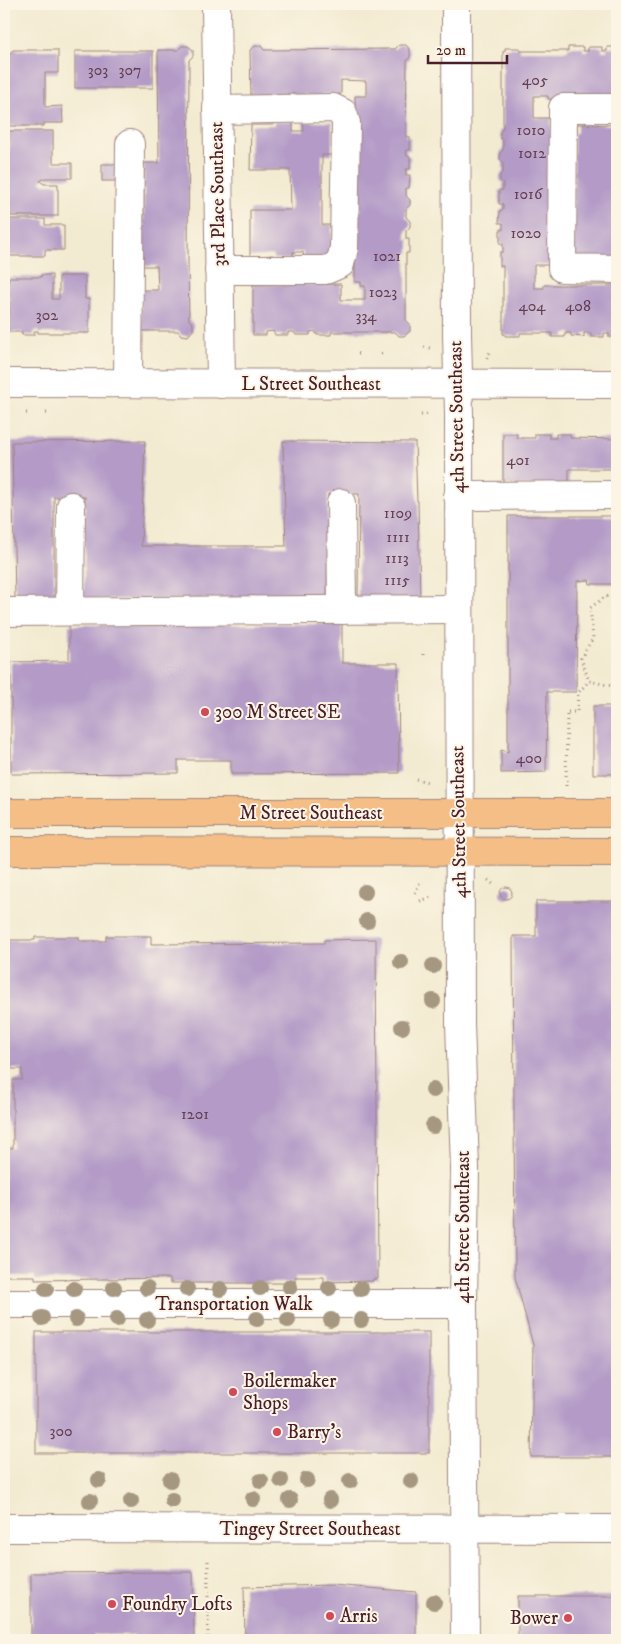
<svg xmlns="http://www.w3.org/2000/svg" width="621" height="1644" font-family="'IM FELL DW Pica',serif">
<rect width="100%" height="100%" fill="#fcf5e5"/>
<filter id="ink" filterUnits="userSpaceOnUse"><feTurbulence type="fractalNoise" baseFrequency=".02" numOctaves="2"/><feDisplacementMap in="SourceGraphic" scale="10" xChannelSelector="R" yChannelSelector="G"/><feConvolveMatrix kernelMatrix="1 2 1 2 8 2 1 2 1" color-interpolation-filters="sRGB"/></filter>
<filter id="wash" filterUnits="userSpaceOnUse"><feTurbulence type="fractalNoise" baseFrequency=".0096" numOctaves="4" result="noise"/><feDisplacementMap in="SourceGraphic" scale="20" xChannelSelector="R" yChannelSelector="G"/><feGaussianBlur stdDeviation="1.12" result="paint"/><feColorMatrix in="noise" values="0 0 0 0 0 0 0 0 0 0 0 0 0 0 0 0 0 1.4 0 .05"/><feComposite in="paint" operator="in"/></filter>
<g filter="url(#wash)">
<rect width="100%" height="100%" fill="#f3ebd1"/>
<g id="blocks">
<g fill="#b49bc7">
<polygon points="399,45 406,45 410,50 410,57 407,61 406,137 410,137 410,150 406,150 407,156 410,156 410,169 406,169 406,175 410,175 409,188 406,188 406,196 410,200 410,205 406,209 406,217 410,221 410,227 406,231 406,239 409,239 409,253 406,253 406,320 410,324 410,331 404,336 399,336 395,332 331,332 331,335 317,335 315,331 310,332 310,335 296,335 294,332 288,332 288,335 275,335 273,331 266,332 266,335 253,335 253,285 341,284 341,300 365,300 365,286 361,286 361,282 355,282 355,247 358,247 355,96 366,96 366,81 341,80 341,94 321,94 321,97 306,96 306,94 287,94 287,96 271,95 271,97 251,97 250,50 255,46 261,46 264,50 395,49"/>
<polygon points="182,46 188,46 193,50 193,56 189,60 188,265 189,320 193,324 193,330 188,336 181,335 178,331 141,331 141,290 158,290 157,266 142,266 141,227 144,227 144,163 159,163 158,50 178,50"/>
<polygon points="568,47 583,47 583,51 588,51 588,47 602,47 602,51 607,51 607,47 617,47 617,99 548,99 548,96 534,96 534,118 551,118 550,265 534,265 534,288 544,288 544,285 617,285 617,337 609,337 609,333 604,333 604,337 591,337 591,333 584,333 584,337 571,336 571,333 565,333 565,337 552,337 552,333 520,333 520,336 505,336 505,334 503,334 503,266 500,266 500,252 503,252 503,244 500,244 500,230 503,230 503,223 499,223 500,210 503,210 503,204 499,204 499,190 503,190 503,183 500,180 500,175 503,172 503,162 500,159 500,153 503,150 503,140 500,138 500,132 503,128 503,51 505,51 505,48 520,48 520,51 568,51"/>
<polygon points="13,50 58,50 58,73 45,73 45,107 62,106 63,123 44,123 44,126 8,126 8,56"/>
<rect x="75" y="51" width="78" height="37"/>
<polygon points="274,122 293,122 293,131 304,131 303,122 332,122 332,155 322,155 322,225 332,225 332,259 304,259 303,252 293,252 293,259 273,259 273,255 250,257 250,210 291,210 290,170 250,170 251,125 274,125"/>
<polygon points="577,124 617,125 617,259 574,259 574,133 577,133"/>
<polygon points="9,131 53,131 53,163 72,163 72,178 45,178 40,181 44,184 58,184 58,216 9,216 9,165 4,165 4,156 9,156"/>
<rect x="102" y="164" width="15" height="17"/>
<polygon points="8,219 45,219 45,225 64,225 64,250 45,250 45,256 8,256"/>
<polygon points="41,275 52,275 52,299 59,299 59,276 85,276 85,299 89,299 89,333 38,333 38,331 34,331 34,335 22,335 22,332 8,332 8,327 5,327 5,315 9,315 9,295 5,295 5,281 9,281 9,277 41,277"/>
<polygon points="503,434 517,434 517,438 535,438 535,434 549,434 549,438 556,438 556,434 570,434 570,438 617,439 617,469 569,469 569,486 503,485"/>
<polygon points="145,441 141,546 286,546 283,441 415,442 417,501 418,501 420,601 358,601 359,494 328,494 327,600 84,599 85,497 54,497 54,598 15,598 12,442"/>
<polygon points="508,516 617,516 617,584 590,584 589,580 577,581 576,692 547,692 546,772 501,773 501,750 508,752"/>
<polygon points="342,624 342,663 398,663 399,773 231,774 231,760 178,760 178,773 11,774 11,662 69,661 69,625"/>
<rect x="593" y="706" width="24" height="68"/>
<circle cx="506" cy="893" r="6"/>
<polygon points="536,901 617,901 617,1457 531,1457 533,1345 515,1277 513,936 536,936"/>
<polygon points="106,936 151,936 151,944 324,943 324,940 376,939 378,1279 373,1279 373,1281 324,1282 324,1277 295,1277 295,1283 170,1283 170,1278 35,1280 35,1276 4,1276 4,1148 13,1148 13,1080 22,1080 22,1069 4,1069 4,940 35,940 35,937 79,937 79,941 106,941"/>
<rect x="36" y="1332" width="393" height="121"/>
<polygon points="193,1572 194,1640 134,1640 134,1635 94,1635 94,1640 31,1640 31,1573"/>
<polygon points="333,1585 416,1592 416,1640 245,1640 244,1587"/>
<rect x="518" y="1596" width="99" height="44"/>
</g>
</g>
</g>
<g filter="url(#ink)">
<use href="#blocks" fill-opacity="0" stroke="#9e857e" stroke-width="1"/>
<g fill="none" stroke-linecap="round" stroke-linejoin="round">
<defs>
<g id="minor">
<polyline points="216,4 221,384"/>
<polyline points="456,4 457,334 459,414 460,1024 465,1168 463,1304 465,1640"/>
<polyline points="617,108 563,108 562,268 617,269"/>
<polyline points="217,110 333,108 343,113 346,123 344,248 340,264 326,270 219,270"/>
<polyline points="4,383 617,384"/>
<polyline points="128,383 130,144"/>
<polyline points="458,496 617,495"/>
<polyline points="341,503 342,610"/>
<polyline points="70,611 71,506"/>
<polyline points="4,612 458,609"/>
<polyline points="4,1304 463,1304"/>
<polyline points="4,1528 617,1529"/>
</g>
<g id="major">
<polyline points="4,813 617,813"/>
<polyline points="4,851 617,852"/>
</g>
</defs>
<use href="#minor" stroke="#9e857e" stroke-width="30"/>
<use href="#major" stroke="#9e857e" stroke-width="30"/>
<g stroke="#9e857e" stroke-width="3" stroke-dasharray="1 4" stroke-linecap="butt">
<polyline points="424,347 431,348"/>
<polyline points="358,354 361,354"/>
<polyline points="381,354 384,353"/>
<polyline points="487,358 490,352"/>
<polyline points="26,413 29,413"/>
<polyline points="46,413 49,413"/>
<polyline points="421,415 430,414"/>
<polyline points="617,600 606,596 590,608 593,638 581,658 589,681 617,687"/>
<polyline points="423,654 423,657"/>
<polyline points="416,779 428,782"/>
<polyline points="566,786 567,712 577,712 578,693 589,681"/>
<polyline points="488,880 493,884"/>
<polyline points="415,893 421,880"/>
<polyline points="420,901 434,896"/>
<polyline points="208,1561 208,1640"/>
</g>
<use href="#minor" stroke="#fff" stroke-width="28"/>
<use href="#major" stroke="#f5be86" stroke-width="28"/>
</g>
<g fill="#a69781">
<circle cx="365" cy="892" r="8"/>
<circle cx="367" cy="921" r="8"/>
<circle cx="401" cy="962" r="8"/>
<circle cx="433" cy="966" r="8"/>
<circle cx="433" cy="1001" r="8"/>
<circle cx="402" cy="1027" r="8"/>
<circle cx="433" cy="1090" r="8"/>
<circle cx="433" cy="1126" r="8"/>
<circle cx="290" cy="1287" r="8"/>
<circle cx="114" cy="1288" r="8"/>
<circle cx="147" cy="1288" r="8"/>
<circle cx="260" cy="1288" r="8"/>
<circle cx="329" cy="1288" r="8"/>
<circle cx="46" cy="1289" r="8"/>
<circle cx="74" cy="1289" r="8"/>
<circle cx="187" cy="1289" r="8"/>
<circle cx="220" cy="1289" r="8"/>
<circle cx="361" cy="1289" r="8"/>
<circle cx="42" cy="1318" r="8"/>
<circle cx="76" cy="1319" r="8"/>
<circle cx="117" cy="1319" r="8"/>
<circle cx="257" cy="1319" r="8"/>
<circle cx="147" cy="1320" r="8"/>
<circle cx="288" cy="1320" r="8"/>
<circle cx="331" cy="1320" r="8"/>
<circle cx="361" cy="1320" r="8"/>
<circle cx="99" cy="1480" r="8"/>
<circle cx="170" cy="1480" r="8"/>
<circle cx="281" cy="1480" r="8"/>
<circle cx="307" cy="1480" r="8"/>
<circle cx="261" cy="1481" r="8"/>
<circle cx="350" cy="1481" r="8"/>
<circle cx="411" cy="1481" r="8"/>
<circle cx="253" cy="1499" r="8"/>
<circle cx="172" cy="1500" r="8"/>
<circle cx="290" cy="1500" r="8"/>
<circle cx="330" cy="1500" r="8"/>
<circle cx="90" cy="1501" r="8"/>
<circle cx="131" cy="1501" r="8"/>
<circle cx="434" cy="1602" r="8"/>
</g>
</g>
<g fill="#d1495b" stroke="#fcf5e5" stroke-width="2">
<circle cx="205" cy="712" r="5"/>
<circle cx="233" cy="1392" r="5"/>
<circle cx="277" cy="1432" r="5"/>
<circle cx="112" cy="1604" r="5"/>
<circle cx="330" cy="1616" r="5"/>
<circle cx="568" cy="1618" r="5"/>
</g>
<g text-anchor="middle" dominant-baseline="central" stroke-width="4" stroke-linejoin="round" paint-order="stroke">
<g font-size="16" fill="#643e52">
<text x="98" y="70">303</text>
<text x="130" y="70">307</text>
<text x="535" y="80">405</text>
<text x="531" y="130">1010</text>
<text x="532" y="153">1012</text>
<text x="528" y="194">1016</text>
<text x="526" y="233">1020</text>
<text x="387" y="256">1021</text>
<text x="383" y="292">1023</text>
<text x="532" y="306">404</text>
<text x="578" y="306">408</text>
<text x="47" y="315">302</text>
<text x="366" y="316">334</text>
<text x="518" y="460">401</text>
<text x="398" y="513">1109</text>
<text x="398" y="537">1111</text>
<text x="397" y="558">1113</text>
<text x="397" y="580">1115</text>
<text x="529" y="758">400</text>
<text x="195" y="1114">1201</text>
<text x="61" y="1431">300</text>
</g>
<g font-size="19" fill="#4a1f2b" stroke="#fcf5e5">
<text transform="translate(218 194) rotate(-91)">3rd Place Southeast</text>
<text x="311" y="384">L Street Southeast</text>
<text transform="translate(457 417) rotate(-91)">4th Street Southeast</text>
<text x="311" y="813">M Street Southeast</text>
<text transform="translate(459 822) rotate(-91)">4th Street Southeast</text>
<text transform="translate(463 1227) rotate(-90)">4th Street Southeast</text>
<text x="234" y="1304">Transportation Walk</text>
<text x="310" y="1529">Tingey Street Southeast</text>
</g>
<g font-size="19" fill="#4a1f2b" stroke="#fcf5e5" text-anchor="start">
<text x="215" y="712">300 M Street SE</text>
<text x="243" y="1381">Boilermaker<tspan x="243" dy="22">Shops</tspan></text>
<text x="287" y="1432">Barry's</text>
<text x="122" y="1604">Foundry Lofts</text>
<text x="340" y="1616">Arris</text>
<text x="558" y="1618" text-anchor="end">Bower</text>
</g>
</g>
<rect width="621" height="1644" fill="none" stroke="#fcf5e5" stroke-width="20"/>
<path d="M428 55v8h79v-8" fill="none" stroke="#4a1f2b" stroke-width="2.5"/>
<text x="436" y="55" font-size="15" fill="#4a1f2b" stroke="#fcf5e5" stroke-width="4" paint-order="stroke">20 m</text>
</svg>
